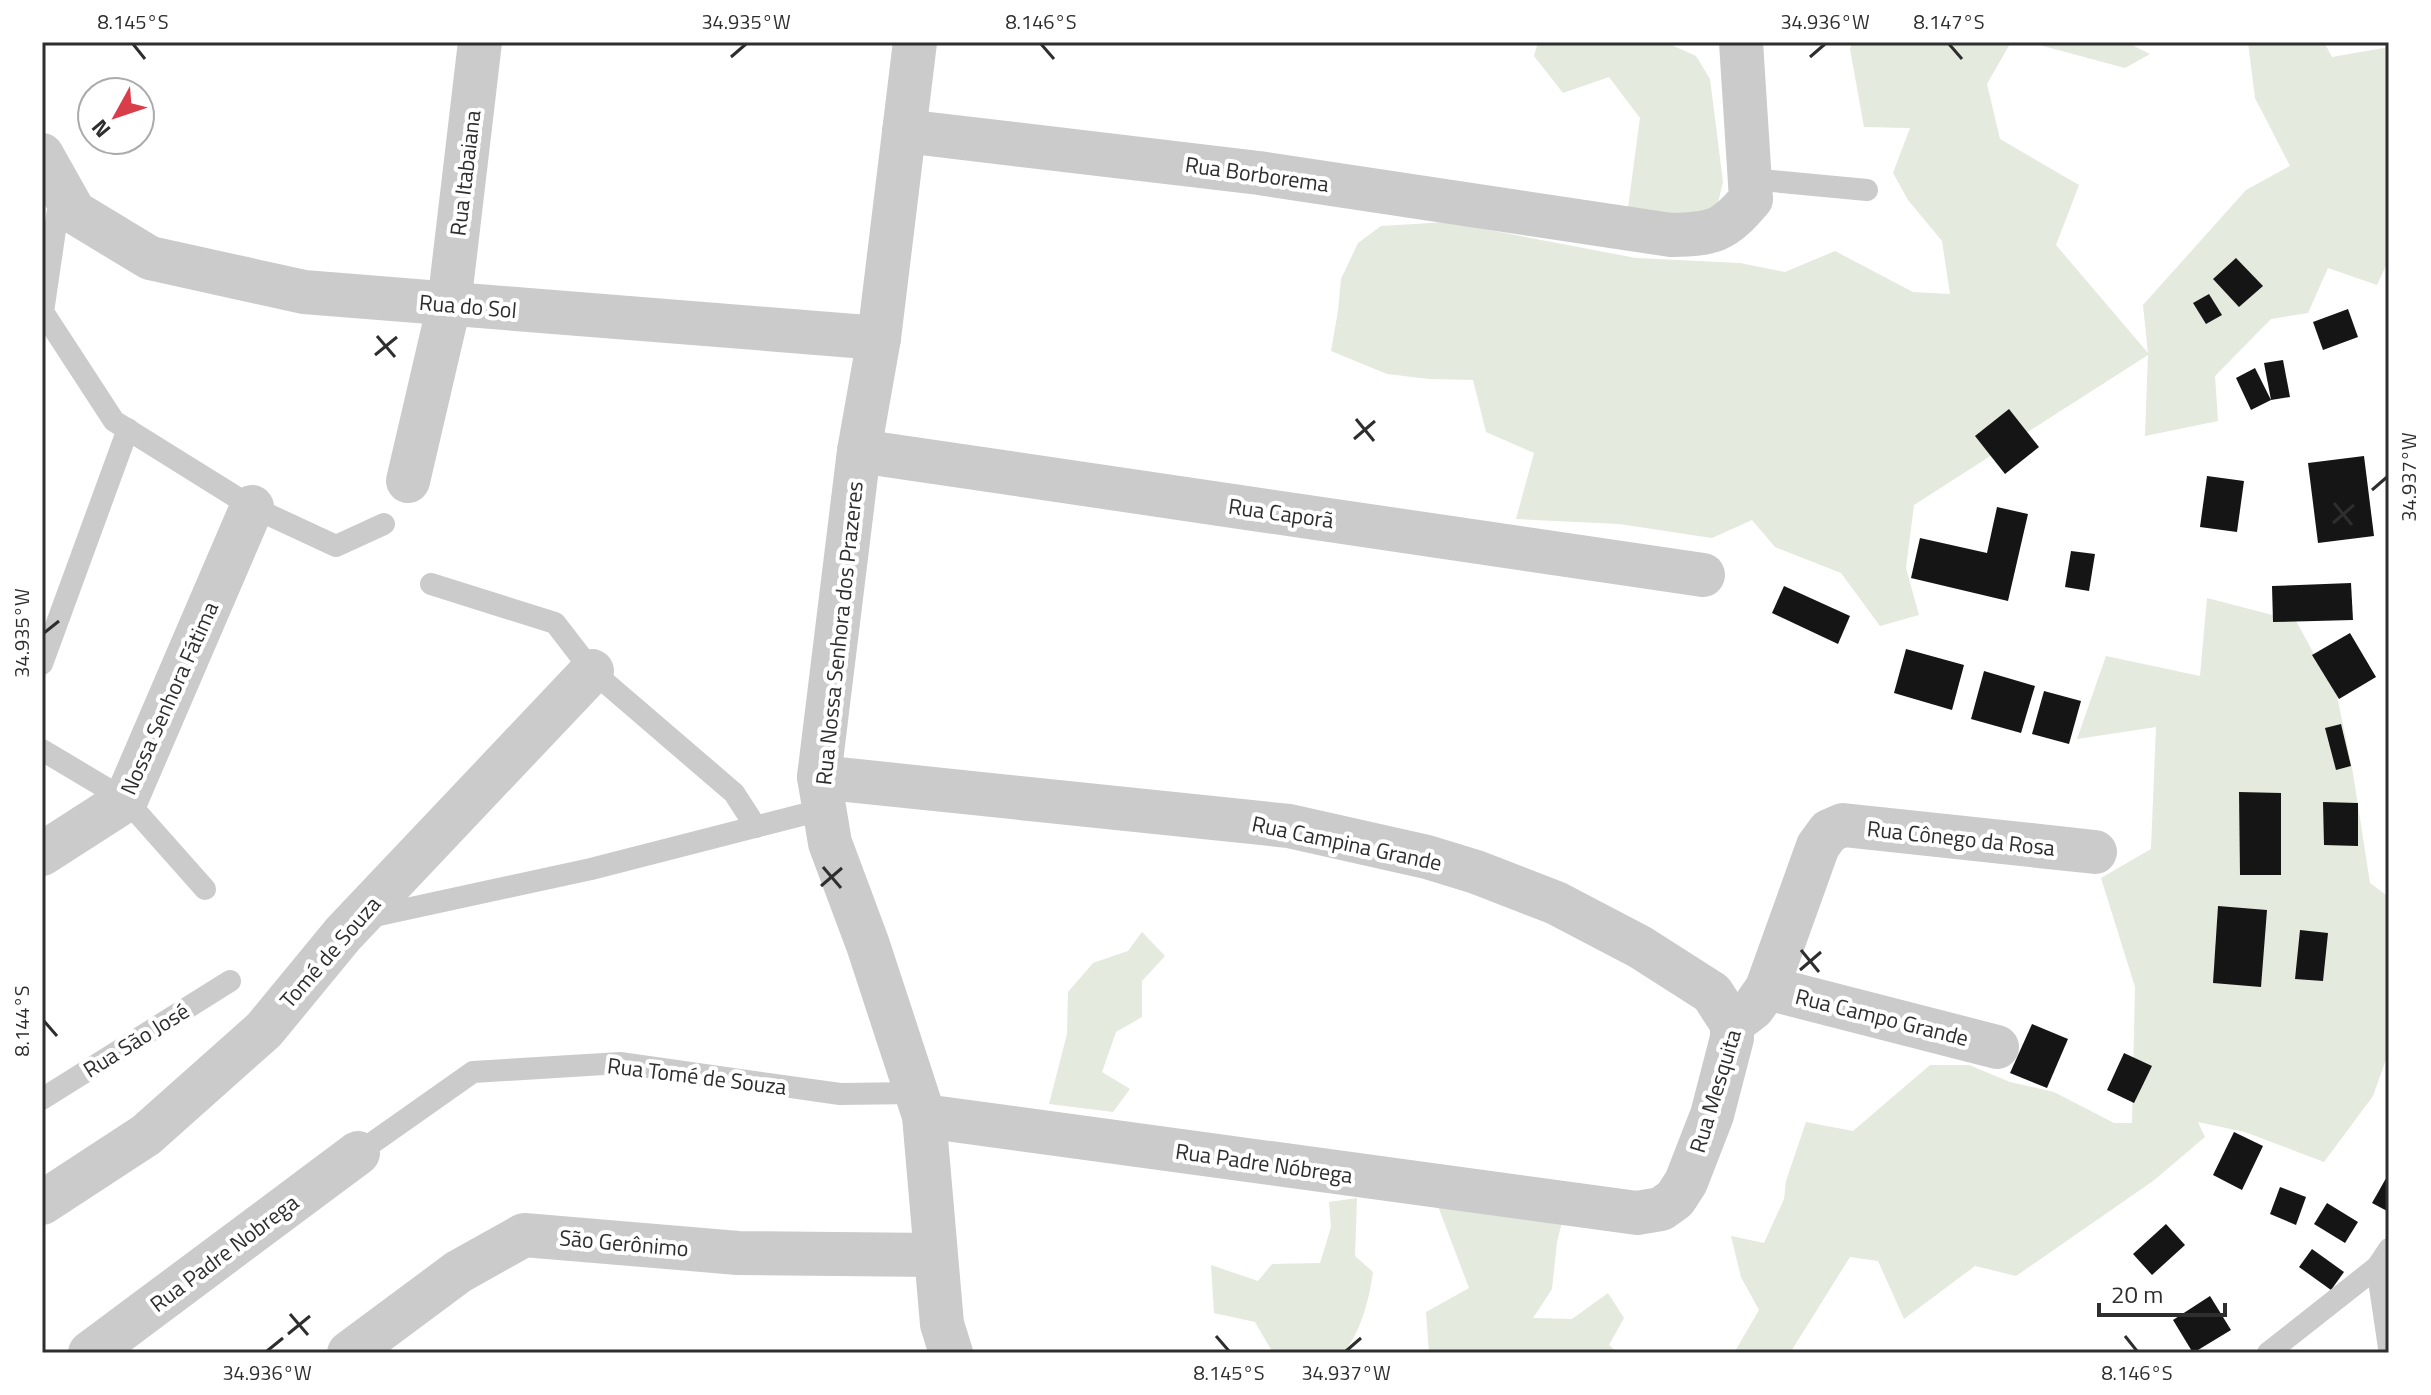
<svg xmlns="http://www.w3.org/2000/svg" width="2431" height="1395" font-family="'Titillium Web',sans-serif">
<rect width="100%" height="100%" fill="#fff"/>
<g fill="#e4eadd">
<polygon points="1538,42 1665,42 1696,56 1710,79 1723,182 1714,219 1628,208 1640,118 1609,77 1563,93 1534,56"/>
<polygon points="1852,42 2011,42 1987,84 2000,139 2079,185 2056,245 2148,353 2143,305 2246,190 2290,166 2255,98 2248,42 2324,42 2332,57 2389,47 2389,259 2377,285 2328,268 2308,313 2271,319 2215,376 2218,421 2145,436 2148,355 1914,505 1906,568 1919,615 1880,626 1841,573 1775,547 1752,520 1712,538 1619,524 1516,519 1534,453 1486,432 1473,380 1429,379 1387,374 1331,351 1338,311 1341,279 1358,243 1381,226 1447,222 1636,258 1740,263 1785,272 1835,251 1913,292 1950,294 1942,241 1908,200 1893,173 1910,128 1864,127 1850,49"/>
<polygon points="2028,42 2126,42 2150,54 2125,68"/>
<polygon points="2207,598 2296,621 2337,696 2353,773 2370,883 2389,897 2389,1051 2373,1096 2324,1162 2245,1132 2198,1122 2205,1137 2153,1181 2016,1276 1975,1266 1904,1319 1878,1261 1850,1257 1790,1353 1734,1353 1759,1310 1741,1277 1731,1236 1764,1243 1784,1199 1786,1181 1806,1122 1853,1131 1930,1065 1969,1065 2010,1082 2054,1092 2114,1123 2132,1123 2135,987 2101,878 2151,849 2156,727 2077,739 2106,656 2200,676"/>
<polygon points="1142,932 1165,956 1142,981 1142,1017 1116,1032 1102,1072 1130,1089 1113,1112 1049,1104 1067,1034 1068,992 1093,963 1128,951"/>
<polygon points="1433,1193 1565,1210 1557,1242 1552,1289 1533,1318 1572,1319 1608,1293 1624,1318 1609,1345 1618,1353 1429,1353 1426,1312 1469,1288"/>
<path d="M1357 1198 1355 1256 1373 1272C1369 1301 1361 1330 1344 1353H1273L1255 1322 1214 1313 1211 1265 1258 1281 1272 1264 1320 1263 1331 1227 1329 1202Z"/>
</g>
<g fill="#151515">
<polygon points="2236,258 2263,286 2239,307 2213,279"/>
<polygon points="2209,294 2222,315 2206,324 2193,303"/>
<polygon points="2348,309 2358,337 2323,350 2313,322"/>
<polygon points="2283,360 2290,397 2271,400 2264,363"/>
<polygon points="2255,368 2271,400 2251,410 2236,378"/>
<polygon points="2009,409 2039,447 2005,474 1975,436"/>
<polygon points="2364,456 2374,536 2318,543 2308,463"/>
<polygon points="2207,476 2244,481 2237,532 2200,527"/>
<polygon points="1997,507 2028,514 2008,601 1911,578 1920,538 1987,553"/>
<polygon points="2071,551 2095,554 2089,591 2065,587"/>
<polygon points="2351,583 2353,620 2273,622 2272,586"/>
<polygon points="1784,586 1850,616 1838,644 1772,613"/>
<polygon points="2350,633 2376,677 2339,699 2312,655"/>
<polygon points="1906,649 1964,665 1952,710 1894,693"/>
<polygon points="1984,671 2035,686 2021,733 1971,719"/>
<polygon points="2044,691 2081,701 2069,744 2032,734"/>
<polygon points="2341,724 2351,766 2336,770 2325,728"/>
<polygon points="2239,792 2281,793 2281,875 2240,875"/>
<polygon points="2323,802 2358,803 2358,846 2324,845"/>
<polygon points="2218,906 2267,910 2261,987 2213,983"/>
<polygon points="2300,930 2328,933 2323,981 2295,979"/>
<polygon points="2032,1024 2068,1039 2047,1088 2010,1073"/>
<polygon points="2124,1053 2152,1066 2134,1103 2107,1090"/>
<polygon points="2234,1132 2263,1146 2242,1190 2213,1175"/>
<polygon points="2389,1173 2389,1212 2372,1203"/>
<polygon points="2280,1187 2306,1197 2296,1225 2270,1214"/>
<polygon points="2327,1203 2358,1222 2345,1243 2314,1224"/>
<polygon points="2166,1224 2185,1245 2152,1275 2133,1254"/>
<polygon points="2312,1249 2344,1272 2331,1290 2299,1267"/>
<polygon points="2210,1296 2231,1330 2193,1353 2173,1320"/>
</g>
<g fill="none" stroke-linecap="round" stroke-linejoin="round">
<g stroke="#cbcbcb" stroke-width="22">
<polyline points="1750,179 1867,190"/>
<polyline points="60,196 43,312 114,421 252,507 336,546 384,524"/>
<polyline points="431,584 555,623 592,671 734,793 756,827"/>
<polyline points="42,664 128,429"/>
<polyline points="42,750 126,800 205,889"/>
<polyline points="365,918 591,869 825,809"/>
<polyline points="42,1099 230,981"/>
<polyline points="358,1153 473,1072 620,1063 840,1094 916,1093"/>
<polyline points="2389,1249 2377,1267 2389,1348"/>
<polyline points="2268,1353 2377,1267"/>
</g>
<g stroke="#cbcbcb" stroke-width="44">
<polyline points="915,42 879,338 859,451 819,777 830,843 868,945 924,1116 942,1324 951,1353"/>
<path d="M904 131 1259 173 1671 235C1714 234 1723 232 1751 199L1741 42"/>
<polyline points="42,155 74,212 150,258 304,292 879,338"/>
<polyline points="859,451 1703,575"/>
<polyline points="408,481 449,305 480,42"/>
<polyline points="819,777 1289,826 1427,857 1476,872 1556,903 1640,947 1712,993 1732,1024 1732,1038 1712,1115 1686,1182 1675,1199 1661,1209 1637,1213 924,1116"/>
<polyline points="42,854 126,800 252,507"/>
<polyline points="1767,988 1997,1047"/>
<polyline points="1732,1024 1753,1008 1767,988 1818,846 1829,831 1843,825 2095,852"/>
<polyline points="42,1203 146,1135 264,1030 343,934 592,671"/>
<polyline points="90,1353 358,1153"/>
<polyline points="349,1353 458,1272 524,1235 738,1253 935,1255"/>
</g>
</g>
<path fill="none" stroke="#2e2e2e" stroke-width="3" d="M133 44 145 59M1041 44 1054 59M1949 44 1962 59M731 57 746 44M1810 57 1825 44M377 336 395 357M375 355 397 337M1356 419 1374 441M1354 439 1375 421M2372 490 2387 477M2334 503 2352 525M2333 523 2354 505M44 633 59 621M823 867 841 888M821 886 842 868M1801 950 1819 972M1800 970 1821 952M44 1021 57 1036M290 1314 308 1335M288 1334 310 1316M1216 1336 1229 1351M2125 1336 2137 1351M267 1351 283 1338M1346 1351 1361 1338"/>
<g text-anchor="middle" dominant-baseline="central" stroke-width="8" stroke-linejoin="round" paint-order="stroke">
<g font-size="22" fill="#2e2e2e" stroke="#fff">
<text transform="translate(465 173) rotate(-83)">Rua Itabaiana</text>
<text transform="translate(1257 174) rotate(8)">Rua Borborema</text>
<text transform="translate(468 306) rotate(5)">Rua do Sol</text>
<text transform="translate(1281 513) rotate(8)">Rua Caporã</text>
<text transform="translate(839 633) rotate(-84)">Rua Nossa Senhora dos Prazeres</text>
<text transform="translate(169 698) rotate(-66)">Nossa Senhora Fátima</text>
<text transform="translate(1961 838) rotate(6)">Rua Cônego da Rosa</text>
<text transform="translate(1347 843) rotate(12)">Rua Campina Grande</text>
<text transform="translate(330 952) rotate(-49)">Tomé de Souza</text>
<text transform="translate(1882 1017) rotate(14)">Rua Campo Grande</text>
<text transform="translate(136 1040) rotate(-32)">Rua São José</text>
<text transform="translate(697 1076) rotate(7)">Rua Tomé de Souza</text>
<text transform="translate(1715 1091) rotate(-73)">Rua Mesquita</text>
<text transform="translate(1264 1163) rotate(8)">Rua Padre Nóbrega</text>
<text transform="translate(624 1243) rotate(5)">São Gerônimo</text>
<text transform="translate(224 1253) rotate(-37)">Rua Padre Nobrega</text>
</g>
</g>
<rect width="2431" height="1395" fill="none" stroke="#ffffff" stroke-width="88"/>
<g transform="translate(116 116) rotate(230)"><circle r="38" fill="#ffffff" stroke="#ababab" stroke-width="2"/>
<path d="M0-6L14 30L0 20L-14 30Z" fill="#d83d49"/>
<text y="-12" font-size="22" font-weight="bold" text-anchor="middle" fill="#2e2e2e">N</text>
</g>
<path d="M2099 1303v12h126v-12" fill="none" stroke="#2e2e2e" stroke-width="4"/>
<text x="2111" y="1303" font-size="24" fill="#2e2e2e" stroke="#ffffff" stroke-width="6" paint-order="stroke">20 m</text>
<rect x="44" y="44" width="2343" height="1307" fill="none" stroke="#2e2e2e" stroke-width="3"/>
<g font-size="20" text-anchor="middle" fill="#2e2e2e">
<text x="133" y="29">8.145°S</text>
<text x="746" y="29">34.935°W</text>
<text x="1041" y="29">8.146°S</text>
<text x="1825" y="29">34.936°W</text>
<text x="1949" y="29">8.147°S</text>
<text transform="translate(2409 477) rotate(-90)" y="7">34.937°W</text>
<text transform="translate(22 633) rotate(-90)" y="7">34.935°W</text>
<text transform="translate(22 1021) rotate(-90)" y="7">8.144°S</text>
<text x="267" y="1380">34.936°W</text>
<text x="1229" y="1380">8.145°S</text>
<text x="1346" y="1380">34.937°W</text>
<text x="2137" y="1380">8.146°S</text>
</g>
</svg>
